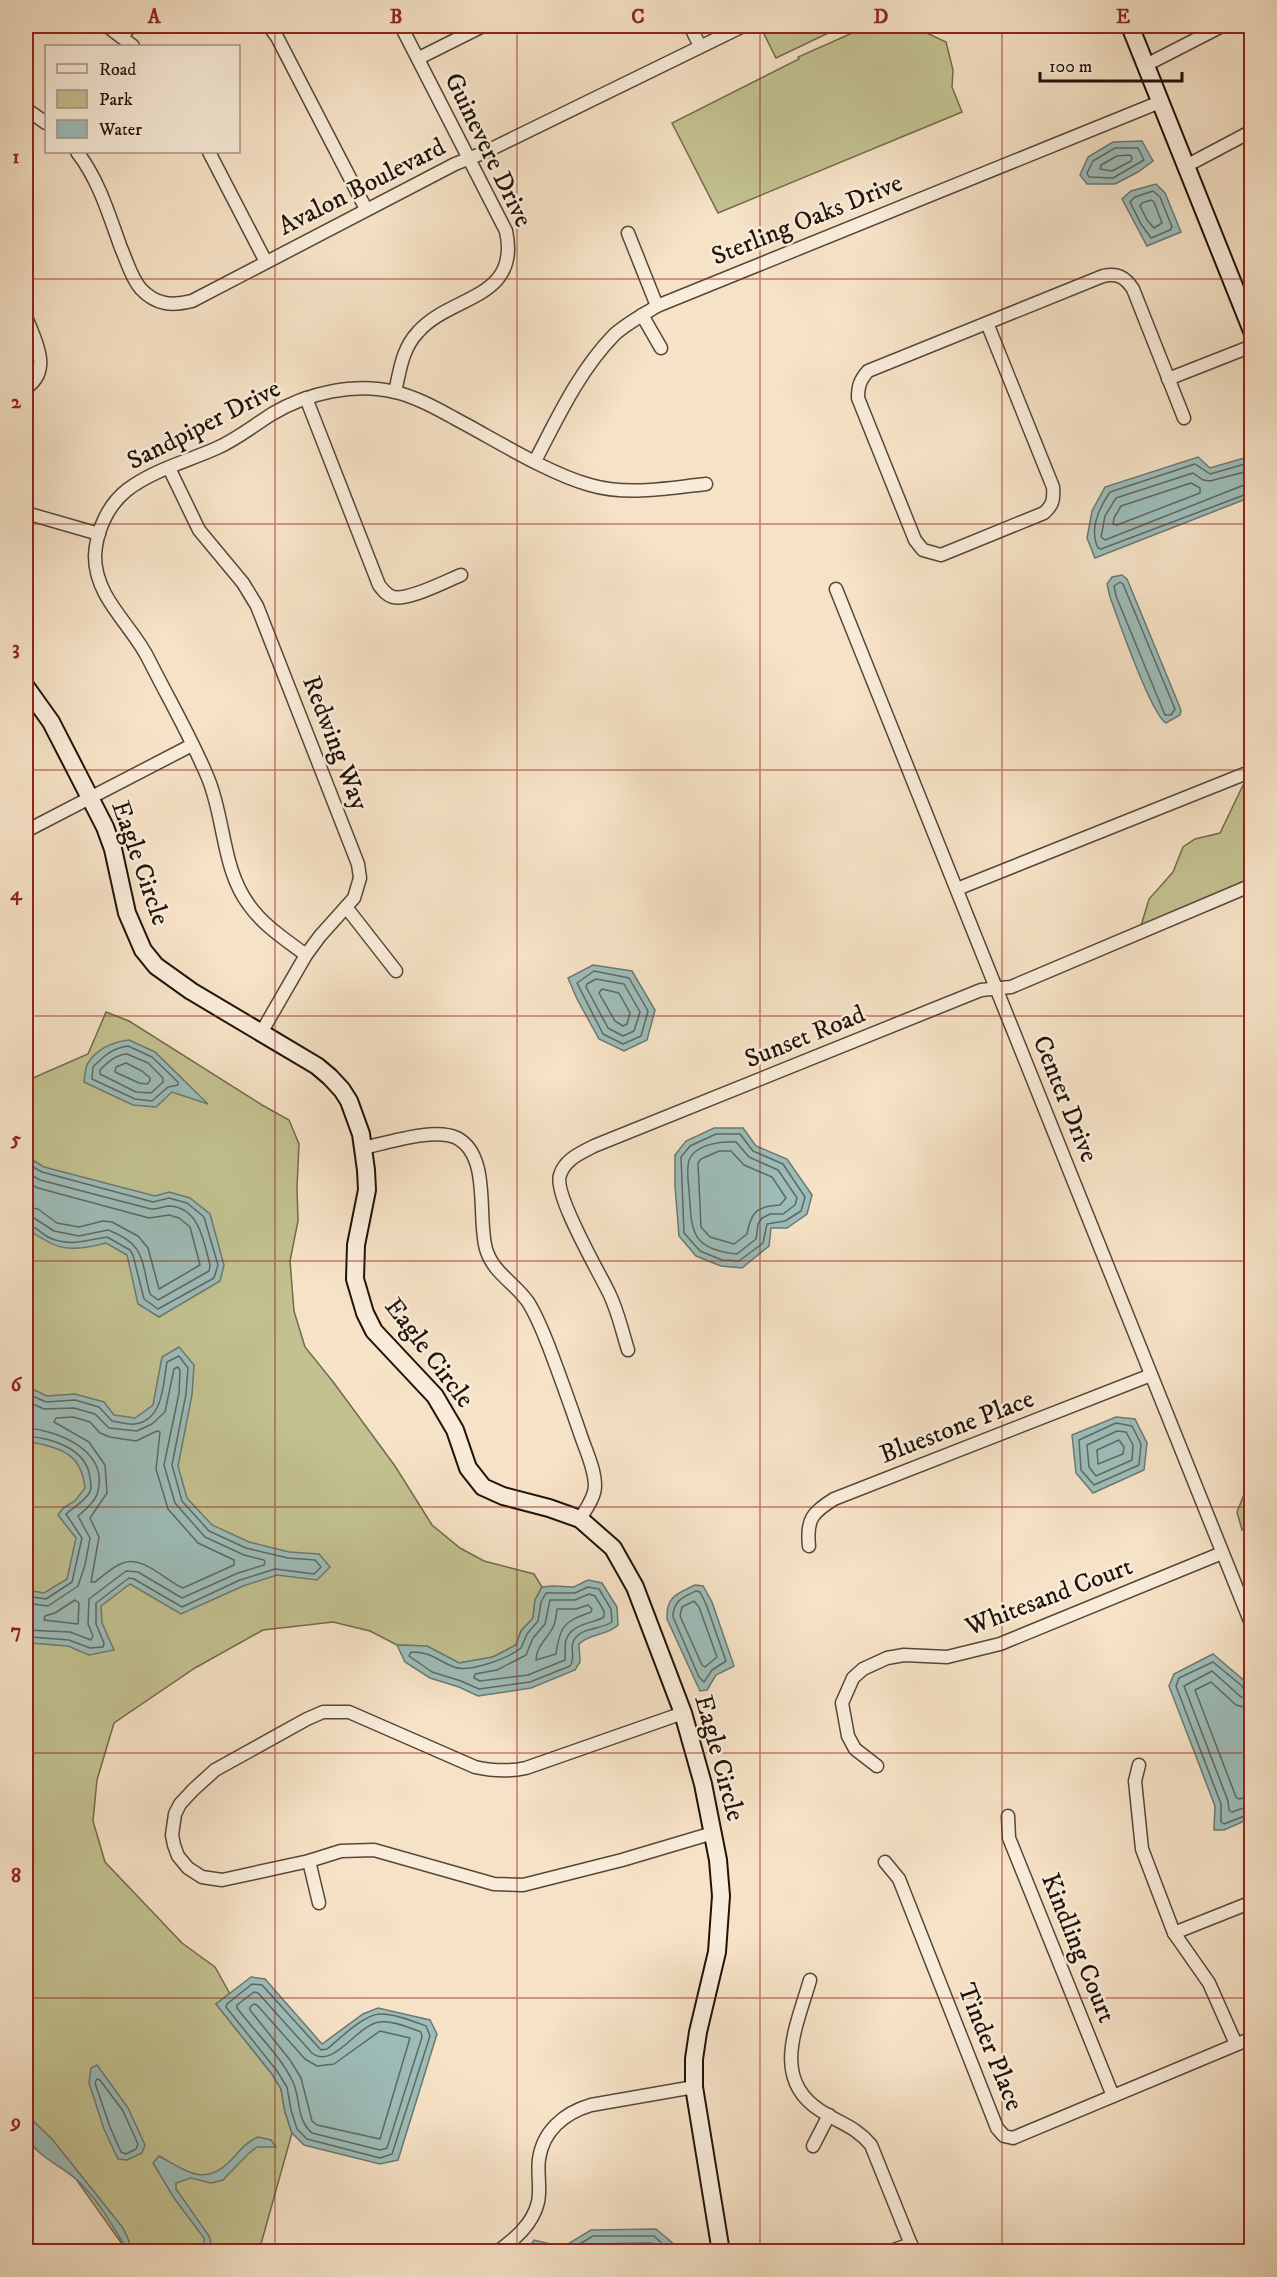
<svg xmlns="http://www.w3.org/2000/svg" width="1277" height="2277" font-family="'IM FELL DW Pica',serif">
<rect width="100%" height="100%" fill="#f6e2c6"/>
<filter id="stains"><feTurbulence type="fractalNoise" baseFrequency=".00333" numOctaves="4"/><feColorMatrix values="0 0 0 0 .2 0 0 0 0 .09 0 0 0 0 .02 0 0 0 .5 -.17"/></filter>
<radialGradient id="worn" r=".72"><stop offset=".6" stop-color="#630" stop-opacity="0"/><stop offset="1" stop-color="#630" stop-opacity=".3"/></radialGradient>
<g fill="#c3c190" stroke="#726a4c" stroke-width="1.5">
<polygon points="760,26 843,26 776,58"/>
<polygon points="868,26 912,26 946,42 953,70 952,87 962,112 718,213 672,123 799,59 798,57"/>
<polygon points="1251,777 1251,879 1141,926 1149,899 1173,872 1183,847 1195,839 1220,833 1246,779"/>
<polygon points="106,1012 129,1021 262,1105 289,1120 299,1144 297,1188 298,1221 290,1261 294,1311 305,1347 334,1383 395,1466 432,1525 460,1548 484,1561 534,1574 542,1587 535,1600 533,1618 521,1631 516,1645 493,1657 459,1663 427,1646 397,1645 370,1631 333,1622 263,1630 195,1668 114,1723 97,1780 93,1821 105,1862 182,1943 215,1967 230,1994 216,2004 272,2074 281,2089 285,2112 292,2133 259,2251 127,2251 76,2179 33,2145 26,2134 26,1081 88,1054"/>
<polygon points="1251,1477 1251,1525 1242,1530 1237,1512"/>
</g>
<g fill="#9dbdb9" stroke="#6b7973" stroke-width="1.5">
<polygon points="1142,141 1153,161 1138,172 1115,184 1087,184 1080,175 1088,157 1113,142"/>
<polygon points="1156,184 1165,193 1181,232 1147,246 1122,199 1131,191"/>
<polygon points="1251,456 1251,497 1095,558 1087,538 1092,511 1105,487 1198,457 1210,468"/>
<path d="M1122 575 1127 579 1181 710 1180 715 1166 723C1151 715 1118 619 1110 597L1107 584 1112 577Z"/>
<polygon points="593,965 632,971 655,1010 647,1040 624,1051 599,1039 577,999 568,978"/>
<path d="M129 1040 155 1052 208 1104 172 1092 156 1107 133 1105 84 1082C85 1076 85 1067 88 1063 97 1049 113 1042 129 1040Z"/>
<polygon points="714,1128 743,1128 756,1146 787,1159 812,1195 807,1214 787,1228 771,1228 769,1246 742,1268 721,1266 696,1256 679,1236 675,1186 675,1155 686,1141"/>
<path d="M26 1156 44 1167 155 1196 169 1192 190 1198 210 1214 224 1265 220 1281 159 1317 138 1304 127 1255 106 1243C68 1253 57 1250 26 1228Z"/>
<path d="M179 1347 194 1365 192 1395 178 1466 187 1498 212 1525 249 1542 289 1552 319 1554 330 1567 317 1580 277 1575 243 1586 181 1614 130 1584 101 1606 102 1623 114 1650 89 1655 68 1646 30 1643 26 1645V1590L44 1593 67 1579 76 1538 58 1515 63 1508 75 1501 85 1488C81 1450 57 1448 26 1441V1386L47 1396 75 1394 104 1402 114 1415 135 1418 153 1405 162 1357Z"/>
<polygon points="1116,1417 1135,1419 1147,1443 1144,1470 1093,1493 1076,1473 1072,1435"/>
<path d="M588 1580 602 1583 617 1607 618 1625C607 1636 590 1633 579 1644L580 1662 575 1670 531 1688 478 1696 459 1687 430 1678 405 1662 397 1645 427 1646 459 1663 493 1657 516 1645 521 1631 533 1618 535 1600 542 1587 553 1586 574 1587Z"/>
<path d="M695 1585 703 1586 712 1602 734 1666 716 1675 707 1690 700 1691 667 1619C666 1596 677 1594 695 1585Z"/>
<polygon points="1213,1654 1247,1683 1251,1693 1251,1818 1224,1830 1214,1830 1215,1806 1169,1686 1174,1674"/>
<polygon points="251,1977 265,1979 322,2044 363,2014 378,2008 430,2020 437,2034 398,2160 380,2164 304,2145 292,2133 285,2112 281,2089 272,2074 216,2004"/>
<polygon points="97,2065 128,2108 145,2145 142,2153 127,2160 118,2159 104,2129 89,2083 91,2068"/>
<path d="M26 2114 52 2139 123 2228 129 2241 130 2251H128C113 2227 98 2199 76 2179 63 2167 30 2153 26 2133 24 2127 25 2120 26 2114Z"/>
<path d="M258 2137 271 2140 276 2147H257L247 2155 223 2180 211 2183 191 2178 176 2183V2189L209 2236 213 2251H204V2238L174 2198 153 2163 159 2156C188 2172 206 2188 233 2158 241 2149 247 2142 258 2137Z"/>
<polygon points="656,2229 675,2245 677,2251 527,2251 534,2240 563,2247 591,2230"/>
</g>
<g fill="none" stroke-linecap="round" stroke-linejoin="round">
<g stroke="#5f6861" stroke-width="1.5">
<polygon points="1115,148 1138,148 1144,160 1113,178 1089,177 1087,173 1093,161"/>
<polygon points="1130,155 1132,158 1131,161 1112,171 1100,169 1101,165 1117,156"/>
<polygon points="1153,191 1160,197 1172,227 1170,230 1151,238 1141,224 1130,202 1135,197"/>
<polygon points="1151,200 1154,202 1162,223 1154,228 1147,220 1140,206 1142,203"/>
<path d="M1252 462 1210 474 1195 464 1110 492C1099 508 1089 529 1098 548L1101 549 1252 492"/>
<polyline points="1252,470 1210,481 1203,480 1193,473 1116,498 1105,516 1101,537 1105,540 1244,485 1252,484"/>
<polygon points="1191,483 1200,488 1200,493 1117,525 1113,524 1114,518 1121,506"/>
<polygon points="1120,582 1123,584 1175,709 1171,715 1165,715 1116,596 1114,586"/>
<polygon points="594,971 629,978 648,1011 641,1036 623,1044 603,1034 577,983"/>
<polygon points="596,979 624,984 640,1012 634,1031 623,1036 608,1028 586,987 587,984"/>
<polygon points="602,989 619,993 630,1013 627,1024 623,1026 615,1021 599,993"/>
<path d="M128 1046 152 1057 178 1082V1085L168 1087 152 1101 135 1099 92 1079 93 1067C104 1056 112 1048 128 1046Z"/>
<path d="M127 1054 148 1063 163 1078V1082L151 1093 136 1092 100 1074V1070C108 1062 115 1055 127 1054Z"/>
<polygon points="126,1063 142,1071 150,1078 150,1081 147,1084 139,1083 115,1072 116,1067"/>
<polygon points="716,1134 740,1134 753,1151 783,1164 805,1197 801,1211 785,1221 767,1224 763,1243 739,1261 722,1260 700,1251 684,1233 681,1157 690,1146"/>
<path d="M736 1142 749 1157 778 1170 797 1198 795 1205 783 1214H770L762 1218 758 1224 756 1239 737 1254C689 1249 692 1230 689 1190 688 1181 686 1166 690 1158 697 1144 722 1141 736 1142Z"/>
<path d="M719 1151H731L744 1165 772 1177 786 1198 780 1205C757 1206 751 1212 747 1234L734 1244 710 1237 701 1227 698 1163 701 1159Z"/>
<path d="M26 1163 42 1172 153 1202 169 1198 187 1203 204 1217 218 1265 214 1278 158 1309 144 1299 133 1255 130 1250 107 1237C87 1240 71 1247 50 1238 41 1234 35 1225 26 1224"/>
<path d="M26 1172 40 1180 151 1209C158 1209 164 1206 170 1206 200 1208 204 1243 210 1265L209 1271 158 1300 150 1294C141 1261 146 1244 108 1230L79 1236 54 1231 34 1218 26 1216"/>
<polyline points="26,1182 38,1188 149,1218 169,1215 179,1218 190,1227 200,1265 159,1289 148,1248 138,1236 112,1222 103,1221 79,1227 57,1223 38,1209 26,1207"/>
<path d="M26 1393 46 1402 75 1400 99 1407 112 1421C119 1422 128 1425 135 1424 164 1420 163 1383 167 1362L179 1356 188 1368 186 1394 172 1465 182 1501 209 1531 246 1548 288 1558 315 1560 321 1567 314 1574 275 1569 240 1580 182 1607 134 1579 129 1578 96 1603V1624L104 1643 103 1647 90 1648 69 1640 31 1637 26 1638"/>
<polyline points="26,1401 44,1409 74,1408 95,1414 109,1428 137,1431 152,1424 165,1412 174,1369 178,1367 180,1370 179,1393 164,1465 175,1503 205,1537 244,1555 264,1560 265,1562 264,1565 238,1573 182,1598 138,1572 126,1571 89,1599 88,1624 93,1636 91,1640 70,1632 26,1630"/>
<path d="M73 1417 90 1422 100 1433 110 1437 136 1441 157 1431 160 1432 156 1469 168 1509 198 1543 234 1560V1565L183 1588C166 1581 143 1555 123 1563 113 1566 103 1576 95 1582H91L99 1537 90 1518 107 1493 105 1465 89 1442 54 1422 56 1418Z"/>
<polygon points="1116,1423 1132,1426 1141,1444 1139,1465 1094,1485 1081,1470 1079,1440"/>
<path d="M26 1428C57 1430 108 1450 98 1491 96 1501 85 1510 78 1516L90 1538 85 1565 78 1586 48 1606 26 1603"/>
<polygon points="1117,1431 1126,1432 1133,1445 1132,1460 1096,1476 1089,1467 1087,1445"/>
<path d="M26 1436C51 1438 87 1448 90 1478 91 1483 92 1487 90 1492 84 1502 74 1507 66 1514L82 1538 72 1582 46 1599 26 1596"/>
<polygon points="1119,1440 1124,1447 1123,1454 1098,1464 1097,1450"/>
<path d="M588 1587 599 1589 611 1609 612 1622C600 1630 579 1627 573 1642 570 1650 576 1658 570 1666L530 1682 479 1689 461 1681 432 1672 409 1656 411 1652C432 1652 436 1660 454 1667 469 1673 509 1658 521 1648L527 1634 538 1621 541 1602 546 1593H575Z"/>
<path d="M696 1591 700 1592 706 1604 726 1661 712 1670 704 1682 699 1677 673 1617C673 1601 683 1597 696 1591Z"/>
<path d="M589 1594 595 1596 604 1611V1617C592 1624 572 1623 566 1640 564 1646 566 1654 565 1660L528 1675 480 1681 474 1678 475 1674 497 1670 526 1655 533 1638 545 1624 550 1600H575Z"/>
<polygon points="75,1600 79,1603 78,1624 44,1620 45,1616 55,1613"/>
<polygon points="694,1601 699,1607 717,1657 705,1667 702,1665 680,1616 682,1607"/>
<path d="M588 1605 592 1609 591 1612C564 1622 560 1625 556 1654L536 1660C536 1647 546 1640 552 1629 556 1623 556 1616 557 1609H576Z"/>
<polyline points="1252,1693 1245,1691 1242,1686 1213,1662 1179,1678 1176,1686 1221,1804 1221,1822 1224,1824 1252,1813"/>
<polyline points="1252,1700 1241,1697 1212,1671 1184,1686 1228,1801 1229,1810 1232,1812 1252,1805"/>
<polyline points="1252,1709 1236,1705 1211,1682 1195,1690 1236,1797 1239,1799 1252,1796"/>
<path d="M252 1984 262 1985 321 2050 327 2049C339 2039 364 2015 379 2014 393 2013 413 2021 426 2026L430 2036 392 2154 380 2158 307 2139 297 2129 291 2110 287 2087 277 2071 226 2007 227 2004Z"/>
<path d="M254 1992 258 1993 312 2053C334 2070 357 2024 380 2022 392 2020 410 2028 421 2032L422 2037 387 2148 380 2150 312 2133C296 2119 301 2100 293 2082 280 2055 255 2032 237 2008V2005Z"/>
<polygon points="254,2004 257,2005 305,2059 317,2066 334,2064 380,2031 410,2038 380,2139 317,2125 312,2121 301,2078 290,2060 250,2010 250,2007"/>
<polygon points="97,2079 100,2080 123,2111 138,2144 136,2149 126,2154 121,2152 110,2127 95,2083"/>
<polyline points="566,2252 593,2236 654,2236 671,2252"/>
<polyline points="581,2252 595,2244 651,2243 662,2252"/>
</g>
<defs>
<g id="street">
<polyline points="107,26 133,46"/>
<polyline points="269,26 277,37 366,209"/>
<polyline points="690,26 700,46"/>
<polyline points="122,36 131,26"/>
<polyline points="419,58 483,26"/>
<polyline points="1146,65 1222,26"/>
<polyline points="26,109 46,123"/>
<path d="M77 152C99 180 109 215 121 248 127 261 131 278 141 289 156 305 172 306 192 301L455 164 483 153 743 26"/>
<polyline points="209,152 266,262"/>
<polyline points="1186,166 1252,131"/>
<polyline points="628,233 657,306"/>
<polyline points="642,315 661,348"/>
<path d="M26 317C35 340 53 370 26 388"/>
<path d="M987 323 1053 487C1054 499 1053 505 1044 513L941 555 923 550 915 540 858 398C858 386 860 380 868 371L1103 276C1118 273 1125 277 1133 289L1184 418"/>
<polyline points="1168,379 1252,346"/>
<path d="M395 392C400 370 402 349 418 332 450 295 521 300 506 231L401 26"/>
<path d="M306 398 379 585C383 590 386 595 393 597 408 601 446 581 461 575"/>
<path d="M535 461C558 417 579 371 614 335 626 324 643 315 657 306L1160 102"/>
<polyline points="169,468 199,530 243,583 257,606 358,864 360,878 354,898 320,936 306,955 261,1033"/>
<polyline points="26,513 99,534"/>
<polyline points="836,589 1252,1626"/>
<polyline points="26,831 192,745"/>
<polyline points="957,889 1252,771"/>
<polyline points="346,907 396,971"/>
<path d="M306 955C286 940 264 926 249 905 222 869 225 819 208 778 191 737 168 698 148 658 131 624 95 598 95 556 96 531 108 505 127 490 153 470 188 461 217 448 237 439 253 426 272 414 307 393 355 382 395 392 416 397 436 408 454 418 494 439 547 473 590 485 628 496 667 488 706 484"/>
<path d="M363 1148C387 1143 435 1127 457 1138 491 1156 477 1217 486 1249 493 1273 514 1282 528 1302 537 1316 543 1332 549 1347 560 1376 570 1404 580 1433 585 1449 595 1468 595 1486 595 1497 586 1509 580 1519"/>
<path d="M628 1350C622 1331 618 1311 609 1293 599 1272 553 1194 560 1175 565 1159 581 1153 594 1146L981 990 1011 987 1252 885"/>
<path d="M809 1546C806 1519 813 1512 834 1499L1151 1375"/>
<path d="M683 1713 526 1768C508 1772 493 1771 475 1767L349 1712H323L307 1719 215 1770 193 1790 180 1804 175 1814 172 1835 174 1845 178 1856 188 1868 202 1877 222 1880 309 1861 341 1851 374 1850 494 1884 523 1885 622 1860 713 1833"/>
<polyline points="1139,1765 1135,1781 1142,1849 1174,1933 1209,1983 1236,2044"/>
<polyline points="877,1766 855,1749 848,1736 842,1703 853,1678 863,1669 887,1658 904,1655 947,1657 1000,1644 1222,1553"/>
<polyline points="1008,1816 1009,1838 1113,2096"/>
<polyline points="309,1861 319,1903"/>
<polyline points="885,1862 899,1879 997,2128 1004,2136 1013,2138 1252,2038"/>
<polyline points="1174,1933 1252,1902"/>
<path d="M810 1980C797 2026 770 2079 821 2111 841 2124 855 2126 871 2145L914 2252"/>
<polyline points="813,2146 829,2115"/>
<polyline points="26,2244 32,2252"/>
<path d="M497 2252C515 2239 533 2224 538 2202 541 2188 537 2173 539 2159 543 2131 564 2113 591 2105L694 2087"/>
<polyline points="888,2252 911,2244"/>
</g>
<g id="secondary">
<polyline points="1130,26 1252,331"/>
<polyline points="26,687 51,722 105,827 113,849 127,913 143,950 156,966 191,991 317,1066 330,1077 342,1090 349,1101 361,1134 366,1170 367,1190 356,1245 355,1279 365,1313 374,1331 435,1396 455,1430 468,1468 483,1487 503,1496 549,1508 580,1519 613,1548 635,1587 683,1713 703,1784 718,1860 721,1896 717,1952 698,2032 694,2059 694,2087 721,2252"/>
</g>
</defs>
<use href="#street" stroke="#564738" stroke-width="15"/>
<use href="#secondary" stroke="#211309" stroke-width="20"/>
<use href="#street" stroke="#f9ecda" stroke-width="12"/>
<use href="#secondary" stroke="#f9ecda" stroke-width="16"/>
</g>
<path fill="none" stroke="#8f2418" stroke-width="1.5" stroke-opacity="0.55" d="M275 26V2252M517 26V2252M760 26V2252M1002 26V2252M26 279H1252M26 524H1252M26 770H1252M26 1016H1252M26 1261H1252M26 1507H1252M26 1753H1252M26 1998H1252"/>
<g text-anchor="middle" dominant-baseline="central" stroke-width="5" stroke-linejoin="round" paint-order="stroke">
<g font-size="26" fill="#211309" stroke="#f9ecda">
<text transform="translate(488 150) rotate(64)">Guinevere Drive</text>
<text transform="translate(362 187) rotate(-27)">Avalon Boulevard</text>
<text transform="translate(807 220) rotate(-22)">Sterling Oaks Drive</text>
<text transform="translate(204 425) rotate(-27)">Sandpiper Drive</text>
<text transform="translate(335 743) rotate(69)">Redwing Way</text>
<text transform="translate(140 863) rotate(71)">Eagle Circle</text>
<text transform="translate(805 1037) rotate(-22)">Sunset Road</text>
<text transform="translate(1065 1099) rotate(68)">Center Drive</text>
<text transform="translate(429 1353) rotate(53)">Eagle Circle</text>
<text transform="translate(957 1427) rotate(-21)">Bluestone Place</text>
<text transform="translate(1049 1597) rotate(-21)">Whitesand Court</text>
<text transform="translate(719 1758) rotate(75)">Eagle Circle</text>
<text transform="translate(1078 1948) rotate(68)">Kindling Court</text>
<text transform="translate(990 2047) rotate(68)">Tinder Place</text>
</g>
</g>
<rect width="1277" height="2277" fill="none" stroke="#f6e2c6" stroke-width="66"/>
<rect x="45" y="45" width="195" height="108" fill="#f9ecda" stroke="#a39586" stroke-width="1.5"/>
<rect x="57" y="64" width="30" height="9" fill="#f9ecda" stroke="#a39586" stroke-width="1.5"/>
<text x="99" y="75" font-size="18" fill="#211309">Road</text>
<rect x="57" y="90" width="30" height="18" fill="#c3c190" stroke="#a39586" stroke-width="1.5"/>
<text x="99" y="105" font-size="18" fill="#211309">Park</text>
<rect x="57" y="120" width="30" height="18" fill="#9dbdb9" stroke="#a39586" stroke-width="1.5"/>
<text x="99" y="135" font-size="18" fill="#211309">Water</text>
<path d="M1040 72v9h142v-9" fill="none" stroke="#211309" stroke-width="3"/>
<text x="1049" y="72" font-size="18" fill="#211309" stroke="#f9ecda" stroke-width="4.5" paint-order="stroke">100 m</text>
<rect x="33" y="33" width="1211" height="2211" fill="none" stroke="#8f2418" stroke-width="2"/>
<g font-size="20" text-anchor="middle" font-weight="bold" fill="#8f2418">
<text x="154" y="23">A</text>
<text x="396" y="23">B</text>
<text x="638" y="23">C</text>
<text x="881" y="23">D</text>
<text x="1123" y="23">E</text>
<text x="16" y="163">1</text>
<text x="16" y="408">2</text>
<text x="16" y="654">3</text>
<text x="16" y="900">4</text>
<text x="16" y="1145">5</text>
<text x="16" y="1391">6</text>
<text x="16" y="1637">7</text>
<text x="16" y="1882">8</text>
<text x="16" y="2128">9</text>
</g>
<rect width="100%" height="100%" filter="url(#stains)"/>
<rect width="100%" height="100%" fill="url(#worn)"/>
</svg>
